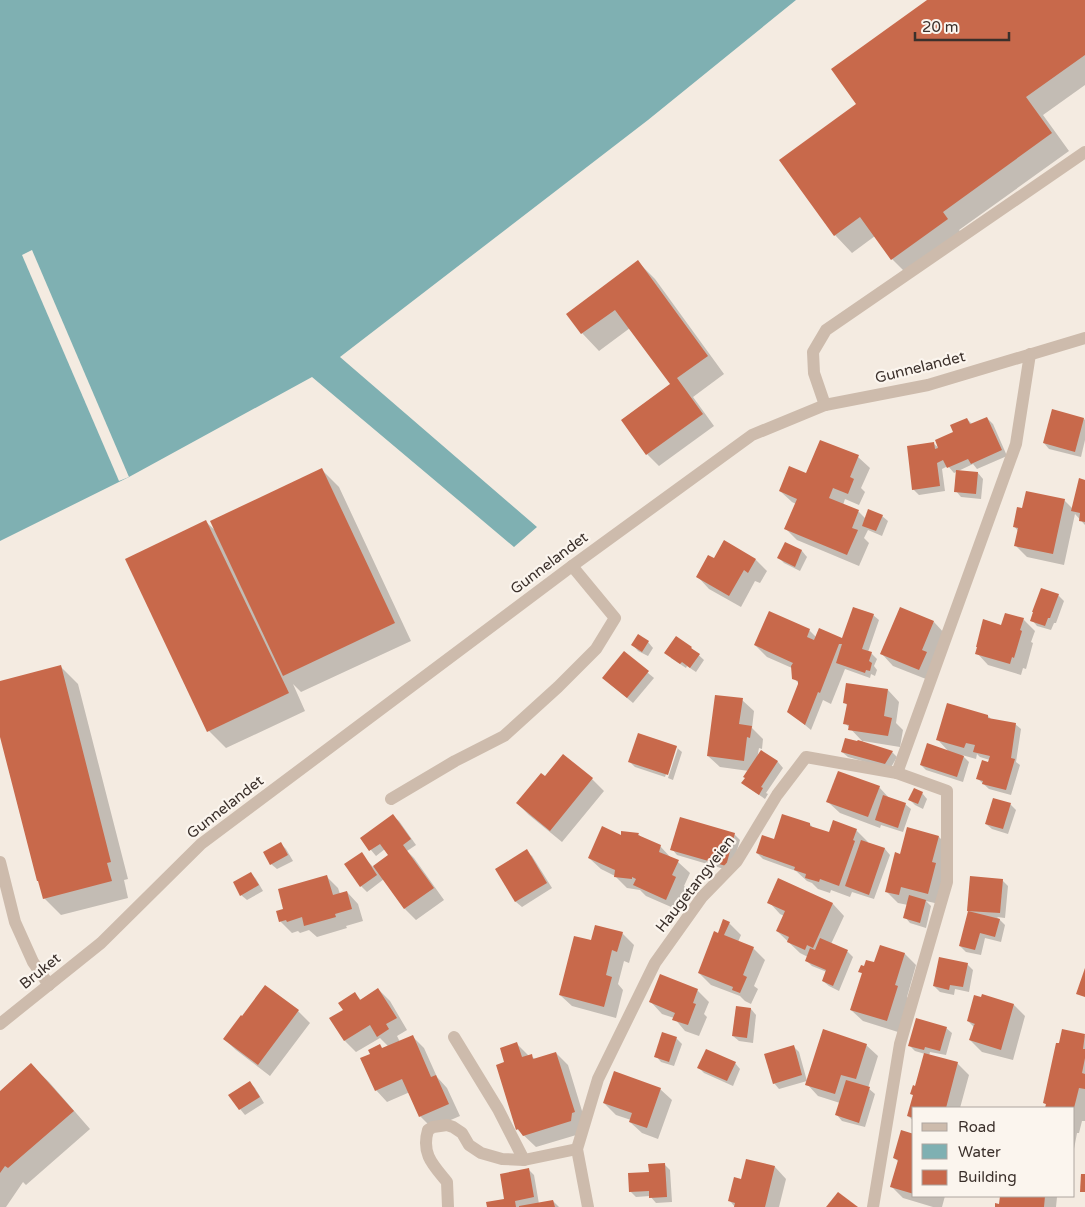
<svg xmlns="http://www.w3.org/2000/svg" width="1085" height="1207" font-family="'Varela Round',sans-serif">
<rect width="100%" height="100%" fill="#f4ebe1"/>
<polygon fill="#7fb0b2" points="0,0 796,0 648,120 340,357 537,527 514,547 312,377 129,477 0,541"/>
<polygon fill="#f4ebe1" points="32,250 129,477 119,481 22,255"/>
<g fill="#0003">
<polygon points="929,0 1085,0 1085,85 1043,115 1069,151 959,230 964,236 909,276 892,259 875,236 852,253 835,235 858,105"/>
<polygon points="638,262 655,279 724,374 693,397 714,426 659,466 647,454 622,420 671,384 630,328 599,351 582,333 568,314"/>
<polygon points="987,418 993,424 1007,456 977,469 973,464 954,473 948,466 942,469 945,491 919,495 913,489 934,444 940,449 967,419 973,425"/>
<polygon points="1084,419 1085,420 1085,440 1081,457 1049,449 1044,443"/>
<polygon points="858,457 870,468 861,488 865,492 859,505 845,499 843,505 859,512 866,519 882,516 888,521 882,536 868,530 864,538 869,543 859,566 797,540 786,529 796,504 792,502 780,491 806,475"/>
<polygon points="321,469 339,487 411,641 301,692 293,684 305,711 226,748 209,731 206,522 216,531"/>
<polygon points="978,473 983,479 981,499 961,497 956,491"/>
<polygon points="1085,481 1085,525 1075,514 1064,565 1027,557 1015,545 1018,531 1014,526 1023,510 1064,500 1073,509"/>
<polygon points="785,544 802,551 807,557 800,571 784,563 779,558"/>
<polygon points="714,560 756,560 767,571 760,583 755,581 741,607 709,589 698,577"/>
<polygon points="1058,595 1064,601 1056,623 1054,623 1051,630 1037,626 1032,620"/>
<polygon points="873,615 879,620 868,652 871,653 877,659 874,666 877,670 875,676 871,674 870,678 845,669 831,704 823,700 811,730 788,711 799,684 794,678 792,668 767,657 755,645 809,630 817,638 843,640"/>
<polygon points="1023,619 1035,631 1031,642 1033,643 1026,669 1023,668 1021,675 988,665 977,653 1002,626"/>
<polygon points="934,622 945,634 931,681 893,666 882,654"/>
<polygon points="677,637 691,648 704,660 696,672 687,666 686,668 671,658"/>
<polygon points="648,642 653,648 648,656 638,651 633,645"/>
<polygon points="624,653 654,678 633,703 609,683"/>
<polygon points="61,667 78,684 128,879 124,880 128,898 61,915 44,898 0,732 0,682"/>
<polygon points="888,690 899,702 896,723 903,730 900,747 863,741 863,742 845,723 848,706 844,702"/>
<polygon points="742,700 754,711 752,728 763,739 762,749 759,748 757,759 762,752 778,762 783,768 766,793 768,794 765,799 749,788 743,783 749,771 720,767 708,756"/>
<polygon points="988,716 992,720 1015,724 1021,729 1016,762 1020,765 1011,795 989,789 978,779 989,764 990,760 980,757 977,754 976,759 962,755 969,762 963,782 926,770 921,765 950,753 938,740"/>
<polygon points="676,747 682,752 673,780 668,778 678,748 675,748 665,777 635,767 630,762"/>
<polygon points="842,752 892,752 897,757 890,769 848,757"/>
<polygon points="563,756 592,779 604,791 562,842 529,815 517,803 545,778"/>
<polygon points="879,787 890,799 905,804 911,809 903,832 881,825 880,828 840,813 828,802"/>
<polygon points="922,793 927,799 923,809 915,805 910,800"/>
<polygon points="1010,804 1016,810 1008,834 992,829 986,824"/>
<polygon points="393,816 399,821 416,845 407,851 414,858 444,900 416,920 405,909 384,879 367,892 361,886 361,854 373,867 390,855 385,849 376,856 361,838"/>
<polygon points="810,824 813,828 830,834 856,830 868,842 867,843 885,849 890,855 874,899 852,892 850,897 831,890 830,893 818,889 812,883 807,881 796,871 763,859 757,853 774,841"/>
<polygon points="638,834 642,838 660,846 672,859 678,862 690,873 684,886 687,889 678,910 646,896 640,890 627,888 615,876 601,869 589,858 622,836"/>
<polygon points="734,834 740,840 731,871 677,855 672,849"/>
<polygon points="939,837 950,848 939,904 926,901 931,906 926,928 910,923 905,917 908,905 898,903 886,891 901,855"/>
<polygon points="281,844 286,849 293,861 277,869 271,864"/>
<polygon points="526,851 532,856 552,888 522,907 516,902 496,869"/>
<polygon points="251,873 256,879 263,891 247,900 241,895"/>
<polygon points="326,876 338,888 340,894 347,892 358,904 363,921 346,926 347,928 317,937 309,930 300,933 298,931 292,933 280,921 285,910"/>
<polygon points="1002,880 1008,886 1005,918 997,917 1005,925 1001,942 985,938 981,955 966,952 960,946 969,911"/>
<polygon points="769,902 833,904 844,916 831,944 848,952 853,957 839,991 829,986 823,981 827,972 812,966 806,960 808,957 800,953 777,931 784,916 780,914"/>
<polygon points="729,923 741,935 738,942 753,948 765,960 754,986 758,989 751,1004 745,1001 740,996 711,985 699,973 718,934"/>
<polygon points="622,933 634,945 629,963 624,961 618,984 623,990 616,1018 572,1006 560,995 592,941"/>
<polygon points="881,946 905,954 916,965 907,997 909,999 898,1032 863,1021 851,1010 863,974 860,972 865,967 875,964"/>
<polygon points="967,964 973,970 969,992 955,989 954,995 940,992 934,986"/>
<polygon points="265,987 298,1011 310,1023 270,1076 236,1050 224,1039 242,1017"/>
<polygon points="378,989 390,1001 407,1030 397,1036 400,1042 412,1036 424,1048 437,1077 447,1088 460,1116 432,1128 420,1116 410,1092 387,1102 376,1090 383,1049 389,1047 380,1038 356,1052 345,1041 331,1019 345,1010 355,994 361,1000"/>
<polygon points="697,990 709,1002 704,1014 707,1017 699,1036 685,1031 674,1018 662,1014 651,1002"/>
<polygon points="983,996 1014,1005 1025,1016 1013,1060 982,1052 970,1040 974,1027 968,1021"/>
<polygon points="737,1007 751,1009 756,1015 753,1043 739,1041 733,1036"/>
<polygon points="946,1028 952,1033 946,1055 930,1052 929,1056 957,1063 969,1075 960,1108 914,1108 914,1121 908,1116 914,1096 912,1094 916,1087 925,1054 915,1051 910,1046"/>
<polygon points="1063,1031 1085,1036 1085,1121 1082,1121 1079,1133 1077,1133 1074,1149 1074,1108 1046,1108 1047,1105 1044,1103"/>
<polygon points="676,1038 682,1044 674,1066 661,1062 656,1056"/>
<polygon points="517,1044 529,1056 531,1056 535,1059 556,1053 568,1065 586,1124 583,1133 536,1147 517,1129 506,1063"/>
<polygon points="866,1045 878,1056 868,1088 875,1094 865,1127 842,1121 837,1115 840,1103 818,1096 807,1084"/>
<polygon points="794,1047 799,1052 807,1081 779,1089 774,1083"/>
<polygon points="735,1063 740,1069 733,1086 704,1073 699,1068"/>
<polygon points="31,1065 49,1082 90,1129 26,1185 23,1182 6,1207 0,1207 0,1092"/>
<polygon points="249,1082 255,1088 264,1103 245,1115 240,1109"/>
<polygon points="660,1089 672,1100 658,1139 642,1133 630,1122 631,1120 616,1115 604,1103"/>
<polygon points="914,1135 914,1196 945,1196 942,1207 933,1207 903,1198 891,1186 899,1162 894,1158"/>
<polygon points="665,1165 670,1170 672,1202 656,1203 650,1196 636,1197 630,1191 650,1173"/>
<polygon points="775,1167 786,1179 779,1207 735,1207 730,1201 742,1181"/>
<polygon points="529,1170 534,1175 539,1204 553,1201 559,1207 488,1207 506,1200"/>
<polygon points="1002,1196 1057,1196 1057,1197 1056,1207 996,1207 1000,1205"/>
</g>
<g fill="#c8694b">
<polygon points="927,0 1085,0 1085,55 1026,97 1052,133 943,212 948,219 891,260 860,217 834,236 779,160 856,104 831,69"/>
<polygon points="638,260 708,356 677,378 703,414 646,455 621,420 670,384 615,310 581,334 566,314"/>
<polygon points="1052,409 1084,418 1075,452 1043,443"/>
<polygon points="987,417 1002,450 971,464 968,459 947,468 943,460 937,463 940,486 912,490 907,446 934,442 935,449 938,448 935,440 953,432 950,425 967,418 970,424"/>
<polygon points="820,440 859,455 850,477 854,479 848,494 833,488 829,498 859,510 852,528 858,530 847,555 784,529 797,499 779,491 789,466 806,473"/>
<polygon points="322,468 395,623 283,676 210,521"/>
<polygon points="956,470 978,472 976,494 954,492"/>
<polygon points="1079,478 1085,480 1085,522 1079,521 1080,513 1071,511"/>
<polygon points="1026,491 1065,499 1053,554 1014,546 1018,528 1013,527 1017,507 1022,508"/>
<polygon points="868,509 883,515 876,531 862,526"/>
<polygon points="206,520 289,693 207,732 125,559"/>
<polygon points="724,540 756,559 748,573 744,570 729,596 696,577 708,555 714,558"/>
<polygon points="785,542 802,550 795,567 777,558"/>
<polygon points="1041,588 1059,594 1050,618 1048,618 1045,626 1030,621 1033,612 1032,612"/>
<polygon points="853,607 874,614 862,649 872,652 869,661 872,663 870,671 866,670 865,673 836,663 842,644 839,644 820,693 818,692 805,725 787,712 798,684 798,681 792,679 791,666 793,663 754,645 769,611 810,629 807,637 814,640 819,628 842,638"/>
<polygon points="900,607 934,621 922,650 927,652 919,670 880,654"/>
<polygon points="1005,613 1024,618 1020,630 1022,631 1014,658 1012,657 1010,664 975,654 977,647 976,647 983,619 1001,625"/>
<polygon points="638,634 649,641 642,652 631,645"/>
<polygon points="676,636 692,647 691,648 700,654 690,668 682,662 680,664 664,653"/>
<polygon points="624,651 649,671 627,698 602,678"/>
<polygon points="61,665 111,862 107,863 112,881 43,899 38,881 37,881 0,737 0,681"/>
<polygon points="846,683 888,689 884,716 892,718 888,736 848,730 849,725 843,724 847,704 843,703"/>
<polygon points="715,695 743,698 739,724 752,726 750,738 747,737 744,761 707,756"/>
<polygon points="947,703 988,715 988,718 1016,723 1011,758 1015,759 1006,790 982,784 983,781 976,779 982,760 988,762 990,756 973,752 975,745 966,743 964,748 936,740"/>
<polygon points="638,733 677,746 668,775 628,762"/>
<polygon points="845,738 857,741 858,740 893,751 885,764 841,752"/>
<polygon points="927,743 964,756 957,777 920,765"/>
<polygon points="761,750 778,761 761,787 763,788 759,795 741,783 745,778 743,777"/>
<polygon points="563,754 593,778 550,831 516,803 541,773 545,776"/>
<polygon points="838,771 880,786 868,817 826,802"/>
<polygon points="914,788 923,792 918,804 908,800"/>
<polygon points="883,795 906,803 898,828 875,820"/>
<polygon points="993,798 1011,803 1003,829 985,824"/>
<polygon points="393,814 411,839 403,845 434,888 404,909 373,866 388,855 380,844 369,851 360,838"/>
<polygon points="782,814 810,823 810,826 829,832 833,820 857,829 853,840 855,841 839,886 820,879 819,882 805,878 806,874 794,870 795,867 756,853 762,835 774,839"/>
<polygon points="680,817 735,833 726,866 670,850"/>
<polygon points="602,826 621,835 621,831 639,833 638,835 661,845 659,852 679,860 672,875 676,877 666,900 633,885 636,879 632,877 632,879 614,877 615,870 588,858"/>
<polygon points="907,827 939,836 932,862 936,863 928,894 901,887 899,895 885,892 895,852 900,854"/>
<polygon points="861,840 885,848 869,895 845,886"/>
<polygon points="281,842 288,855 270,865 263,852"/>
<polygon points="527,849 547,883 515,902 495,869"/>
<polygon points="362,852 377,875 360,887 344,864"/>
<polygon points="251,872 259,885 240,896 233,882"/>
<polygon points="327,875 333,895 347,891 352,909 335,914 336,917 304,926 302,917 287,922 286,920 279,922 276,911 283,909 278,889"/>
<polygon points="970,876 1003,879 1000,913 967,911"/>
<polygon points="778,878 833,903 813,948 807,945 805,950 787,942 789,937 776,931 785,911 767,903"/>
<polygon points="909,895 926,900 920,923 903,918"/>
<polygon points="968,911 1000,919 995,937 980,933 975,950 959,946"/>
<polygon points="723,919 730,922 724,935 754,947 743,975 747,977 740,993 732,990 733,987 698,973 714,931 718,933"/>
<polygon points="595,925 623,932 617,952 612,950 606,975 612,977 604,1007 559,995 574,936 591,940"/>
<polygon points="820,938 848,950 833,986 822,981 826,970 805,961 810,948 815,950"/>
<polygon points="880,945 905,953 895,985 898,986 887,1021 850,1010 862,973 858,972 861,965 864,966 866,960 874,962"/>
<polygon points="939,957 968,963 963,987 950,985 949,990 933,986"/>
<polygon points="1085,968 1085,997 1076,994"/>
<polygon points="660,974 698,989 693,1003 696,1004 688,1025 672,1020 675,1013 649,1002"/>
<polygon points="265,985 299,1010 258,1065 223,1039 241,1015 242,1016"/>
<polygon points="378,988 397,1018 386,1024 389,1029 377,1037 370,1025 344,1041 329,1018 343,1010 338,1003 355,992 360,1000"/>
<polygon points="982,994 1014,1004 1001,1050 969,1040 974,1025 975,1024 967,1021 974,995 981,997"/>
<polygon points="736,1006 751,1008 747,1038 732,1036"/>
<polygon points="916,1018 947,1027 940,1051 925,1047 924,1050 908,1046"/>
<polygon points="823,1029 867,1044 856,1079 841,1075 835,1094 805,1085"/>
<polygon points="1062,1029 1085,1034 1083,1049 1085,1049 1085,1058 1082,1073 1085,1074 1085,1089 1079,1088 1074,1108 1045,1108 1046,1104 1043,1103 1056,1043 1059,1043"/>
<polygon points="662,1032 677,1037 669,1062 654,1057"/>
<polygon points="413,1035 431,1077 436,1075 449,1104 419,1117 402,1079 375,1091 360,1058 370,1054 368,1050 380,1044 382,1048"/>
<polygon points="517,1042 522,1057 532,1054 533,1059 556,1052 575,1112 572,1113 571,1121 523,1136 518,1129 516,1130 496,1065 504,1062 500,1048"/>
<polygon points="794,1045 802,1075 773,1084 764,1054"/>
<polygon points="706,1049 736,1062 727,1081 697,1068"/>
<polygon points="924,1053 958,1062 946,1108 914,1108 914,1118 907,1116 913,1095 910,1094 913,1085 915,1086"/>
<polygon points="31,1063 74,1111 8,1168 5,1166 0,1173 0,1091"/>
<polygon points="614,1071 661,1088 647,1128 629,1122 632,1113 603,1103"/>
<polygon points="846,1080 870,1087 859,1123 835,1115"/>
<polygon points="250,1081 260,1097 239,1110 228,1095"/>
<polygon points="901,1130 914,1134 914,1194 890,1187 898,1160 893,1158"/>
<polygon points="746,1159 775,1166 765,1207 734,1207 735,1203 728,1201 734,1177 741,1179"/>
<polygon points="665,1163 667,1197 649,1198 649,1191 629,1192 628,1173 649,1172 648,1164"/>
<polygon points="529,1168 534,1197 515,1201 516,1207 487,1207 486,1202 504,1199 500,1174"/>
<polygon points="1081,1174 1085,1174 1085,1192 1080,1192"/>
<polygon points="838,1192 858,1207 826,1207"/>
<polygon points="1000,1196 1045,1196 1044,1207 995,1207 995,1203 999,1204"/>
<polygon points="553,1200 555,1207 519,1207 519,1206"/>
</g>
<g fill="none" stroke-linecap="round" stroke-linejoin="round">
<g stroke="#cdbbac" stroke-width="12">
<polyline points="825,405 814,373 813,352 826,330 1085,152"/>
<polyline points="897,773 1016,444 1030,354"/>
<polyline points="391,799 455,761 504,736 558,687 596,649 615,618 572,566"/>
<polyline points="0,862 15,922 33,962 49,985"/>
<polyline points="0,1024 101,943 201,844 572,566 752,435 825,405 928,385 1085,338"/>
<polyline points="454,1037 498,1109 524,1160"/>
<path d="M448 1207 447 1182C433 1165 421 1154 428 1130L433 1127 447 1125 453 1127 462 1133 469 1145 481 1153 502 1159 524 1160 577 1149"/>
<polyline points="588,1207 577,1149 598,1079 655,963 702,897 737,861 777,795 806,757 897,773 947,791 947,882 900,1044 873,1207"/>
</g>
</g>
<g text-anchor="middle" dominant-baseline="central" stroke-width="4.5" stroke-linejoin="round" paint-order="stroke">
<g font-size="15" fill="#3b302b" stroke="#fbf5ee">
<text transform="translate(920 367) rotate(-14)">Gunnelandet</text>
<text transform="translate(549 563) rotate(-37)">Gunnelandet</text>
<text transform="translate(225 807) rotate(-38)">Gunnelandet</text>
<text transform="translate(695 884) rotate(-52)">Haugetangveien</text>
<text transform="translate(40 971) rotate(-39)">Bruket</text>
</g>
</g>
<rect x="912" y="1107" width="162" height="90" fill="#fbf5ee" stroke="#aea6a0"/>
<rect x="922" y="1123" width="25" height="8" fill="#cdbbac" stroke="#aea6a0"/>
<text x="958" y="1132" font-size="15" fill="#3b302b">Road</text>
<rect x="922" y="1144" width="25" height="15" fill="#7fb0b2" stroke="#aea6a0"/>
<text x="958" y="1157" font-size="15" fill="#3b302b">Water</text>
<rect x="922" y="1170" width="25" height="15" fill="#c8694b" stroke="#aea6a0"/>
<text x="958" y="1182" font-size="15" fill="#3b302b">Building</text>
<path d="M915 32v8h94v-8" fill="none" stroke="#3b302b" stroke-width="2.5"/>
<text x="922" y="32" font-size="15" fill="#3b302b" stroke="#fbf5ee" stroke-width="4" paint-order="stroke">20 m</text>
</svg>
